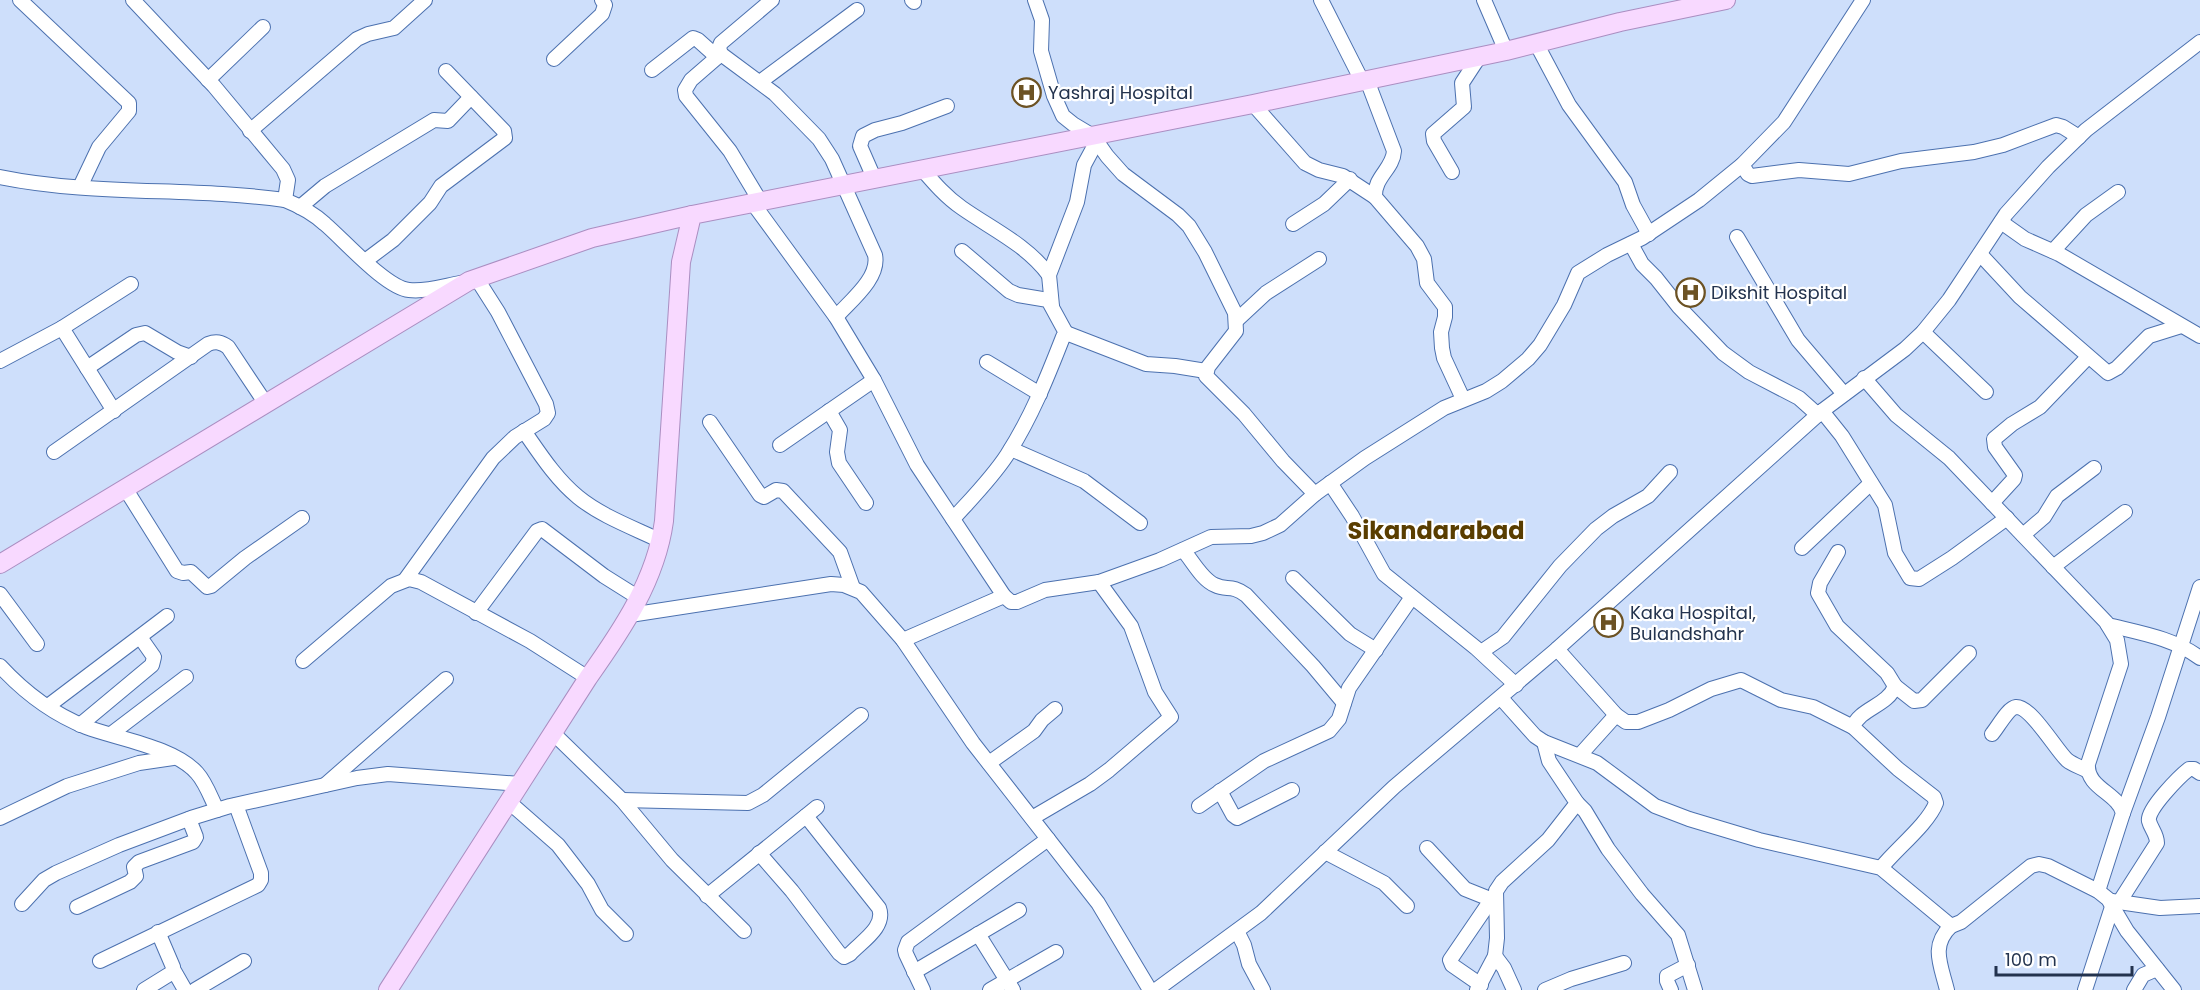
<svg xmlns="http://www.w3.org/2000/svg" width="2200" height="990" font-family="Poppins,sans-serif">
<rect width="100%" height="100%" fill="#cedffb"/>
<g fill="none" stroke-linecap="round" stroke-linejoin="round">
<defs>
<g id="minor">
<polyline points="20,0 129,103 129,111 99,147 80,187"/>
<polyline points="133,0 214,86 283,169 288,180 285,200"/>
<path d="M772 0 721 43 719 48 721 54 775 94 819 139 832 159 875 255C880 278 850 301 836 317"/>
<polyline points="912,0 914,2"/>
<polyline points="1321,0 1362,81"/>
<polyline points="1484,0 1506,51"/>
<polyline points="1536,43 1569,105 1625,182 1633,205 1649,234"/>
<polyline points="721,54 691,80 685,90 686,96 730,151 760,201"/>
<polyline points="554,59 602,14 605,5 602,0"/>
<polyline points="652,70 693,38 698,40 717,57"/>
<polyline points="208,80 263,27"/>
<path d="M1367 80 1394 151C1393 169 1374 177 1375 197L1417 246 1424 259 1427 283 1445 307V317L1441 332 1442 348 1444 358 1463 399"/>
<polyline points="760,82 857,10"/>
<polyline points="1253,104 1305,163 1319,170 1343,176 1375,197"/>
<polyline points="250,131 357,39 368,34 394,28 425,0"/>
<polyline points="1742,165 1748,174 1752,176 1799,170 1849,174 1901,161 1974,152 2003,145 2056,125 2063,127 2079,137"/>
<path d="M922 169C934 183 946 197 962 208 992 229 1027 245 1049 275"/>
<polyline points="1452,172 1434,141 1433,134 1464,107 1462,83 1479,57"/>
<path d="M0 177C93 196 191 187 285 200 300 206 313 213 325 224 344 240 386 288 409 290 425 292 444 286 460 283"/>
<polyline points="874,178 860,146 863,136 875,130 902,123 947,106"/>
<polyline points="752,202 836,317 874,380 917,465 1004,596 903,640"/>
<polyline points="300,207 325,186 434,120 448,121 471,97"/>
<polyline points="2001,222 2025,239 2059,254 2200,336"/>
<polyline points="1293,224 1324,204 1350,179"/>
<polyline points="1737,237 1798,340 1844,394"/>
<polyline points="1631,244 1642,264 1656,278 1679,307 1723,353 1749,372 1799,398 1818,415"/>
<polyline points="962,251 1009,291 1018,295 1048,300 1066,333"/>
<polyline points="2053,251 2086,215 2118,192"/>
<polyline points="1980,254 2020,297 2108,373 2117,368 2149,336 2181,326"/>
<polyline points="365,261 393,240 430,203 441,186 505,138 504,131 446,71"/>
<polyline points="1052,306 1049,275 1077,202 1084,165 1097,141"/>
<polyline points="1237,320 1266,293 1319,259"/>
<polyline points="1923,332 1986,392"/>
<polyline points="0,361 62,328"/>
<polyline points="987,362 1040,394"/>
<polyline points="87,368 136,335 145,333 177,352 191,357"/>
<path d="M1864 378 1896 415 1949 458 2106 622 2117 640 2121 664 2088 764C2086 788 2118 793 2123 813L2098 891"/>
<polyline points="114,411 62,328 131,284"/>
<polyline points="829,411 840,430 837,452 839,463 866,503"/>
<polyline points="1822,411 1842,436 1885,505 1895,553 1910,578 1919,579 1952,558 2007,518"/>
<polyline points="710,422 760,495 764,497 776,490 783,491 840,552 853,588"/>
<path d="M524 431C540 454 556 479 578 497 601 516 634 528 661 541"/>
<polyline points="780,445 874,380"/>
<polyline points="1011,449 1084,481 1140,523"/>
<path d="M54 452 208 344C216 341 221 342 228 347L266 404"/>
<polyline points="1330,483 1352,516 1384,574 1476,648 1516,685"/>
<polyline points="125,488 177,571 183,573 191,572 207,587 211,586 245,558 302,518"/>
<polyline points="1315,494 1365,458 1444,408 1486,391 1502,381 1528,359 1540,345 1564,305 1578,273 1607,255 1642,238 1699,200 1742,165 1784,122 1863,0"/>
<polyline points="1992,503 2014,479 2015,475 1995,447 1994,439 2012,424 2040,407 2088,357"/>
<path d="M953 519C972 498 992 478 1007 455 1031 418 1047 378 1063 337L1066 333 1146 364 1175 366 1206 371"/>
<polyline points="2023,535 2044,517 2057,496 2094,468"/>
<polyline points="1802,548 1871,483"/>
<path d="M1183 550C1192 560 1202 580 1215 585 1227 591 1231 584 1246 595L1313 666 1344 703"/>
<path d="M1838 552 1820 583 1818 593 1837 626 1887 673 1895 686C1888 706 1860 708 1853 727L1898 769 1934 797 1936 803C1928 824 1896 849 1881 868"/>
<polyline points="2053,567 2125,512"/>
<polyline points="1293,578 1350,634 1376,650"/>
<polyline points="405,580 493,458 515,437 544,419 548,413 546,404 498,312 477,279"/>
<polyline points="0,594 37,644"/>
<polyline points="1004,596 1011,602 1017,602 1045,590 1099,582 1160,560 1211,537 1251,536 1263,533 1280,525 1315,494 1283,461 1244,414 1206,376 1208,367 1236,331 1235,313 1205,252 1189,226 1178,215 1123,174 1107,156 1093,136 1073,124 1063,116 1054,96 1041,51 1042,20 1035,0"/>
<polyline points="476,613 537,531 542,529 604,576 639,598"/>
<polyline points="630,615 831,584 844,585 861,592 903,640 973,743 1098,903 1150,990"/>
<path d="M2108 625C2140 633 2173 638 2200 658"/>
<polyline points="1557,649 1616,715 1626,722 1638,722 1669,710 1711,689 1741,680 1781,700 1813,707 1853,727"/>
<polyline points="1481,652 1503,637 1560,566 1596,529 1613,516 1648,496 1670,472"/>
<polyline points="303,661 391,586 409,579 421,582 530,641 588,678"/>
<path d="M0 666C24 692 53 714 86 727 118 739 174 747 197 773 206 783 211 798 217 810"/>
<polyline points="1895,686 1914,701 1922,700 1969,653"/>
<polyline points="1501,698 1535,736 1544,742 1597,763 1655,806 1689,819 1759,840 1881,868 1951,926 1961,922 2031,866 2039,864 2048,866 2098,891 2108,899 2127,931 2174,990"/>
<polyline points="48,706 167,616"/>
<polyline points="80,725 152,665 154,657 140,637"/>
<polyline points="553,733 622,800 672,860 744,931"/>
<polyline points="111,734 186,677"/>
<path d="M1992 734C1998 727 2008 708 2016 707 2031 706 2056 750 2067 760 2073 765 2081 767 2088 771"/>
<polyline points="1580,755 1616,715"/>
<polyline points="989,763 1034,731 1042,720 1055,709"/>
<polyline points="325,785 446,679"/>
<polyline points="1220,791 1233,815 1237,818 1292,790"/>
<polyline points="622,800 748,803 763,795 861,715"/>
<polyline points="509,802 558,845 588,884 602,910 626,934"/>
<polyline points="1577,803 1585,811 1608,849 1642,894 1678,935 1695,990"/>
<polyline points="1199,806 1264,761 1329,731 1339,719 1349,688 1412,597"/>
<polyline points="2123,813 2158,717 2200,587"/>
<polyline points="0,818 67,786 139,763 173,758"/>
<polyline points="1032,818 1090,784 1109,770 1171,717 1155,692 1131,626 1099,582"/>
<polyline points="1427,848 1465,889 1495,901"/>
<polyline points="1325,852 1384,883 1407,906"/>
<path d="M759 853 792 891 839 953 844 957 850 954C862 941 886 927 879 908L806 816"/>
<polyline points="707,896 817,807"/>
<polyline points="2112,901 2160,908 2200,906"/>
<path d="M2120 901 2157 843C2157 834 2151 829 2149 821 2146 810 2180 776 2189 769H2194L2200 773"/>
<polyline points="22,904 44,880 56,873 119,845 191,818 230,806 357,778 388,774 520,784"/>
<polyline points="77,907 130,882 136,876 134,867 139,862 193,842 196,837 189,819"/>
<polyline points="1237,931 1244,945 1249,964 1263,990"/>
<polyline points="978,934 1013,990"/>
<polyline points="1495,956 1504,968 1514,990"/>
<polyline points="100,961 258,885 261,880 261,873 236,805"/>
<polyline points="173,969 185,990"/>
<polyline points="914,972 1019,910"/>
<polyline points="1481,985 1452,965 1450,960 1491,900"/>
<polyline points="144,990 173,972 173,967 158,932"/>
<polyline points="195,990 244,961"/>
<polyline points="923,990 906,954 905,950 908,942 1048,839"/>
<polyline points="990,990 1056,952"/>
<polyline points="1156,990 1261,913 1394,787 1557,649 1822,411 1905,349 1923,332 1949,300 2006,214 2048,167 2086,130 2200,42"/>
<polyline points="1477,990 1495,956 1497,938 1496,891 1502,882 1548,840 1577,803 1549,761 1544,742"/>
<polyline points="1545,990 1571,979 1624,963"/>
<polyline points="1671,990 1667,981 1667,976 1688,965"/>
<path d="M1947 990C1941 965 1930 946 1951 926"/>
<polyline points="2085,990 2112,907"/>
<polyline points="2134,990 2143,975 2157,969"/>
</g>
<g id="major">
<polyline points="0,564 469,281 592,238 692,215"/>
<path d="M388 990 588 678C622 630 656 580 664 521L681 262 692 215 1253 104 1506 51 1620 22 1726 0"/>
</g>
</defs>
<use href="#minor" stroke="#4c71af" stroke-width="16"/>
<use href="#major" stroke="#aa8ec1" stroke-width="20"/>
<use href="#minor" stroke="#fff" stroke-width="14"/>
<use href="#major" stroke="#f8d9ff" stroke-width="18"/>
</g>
<defs>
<symbol id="hospital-ring" viewBox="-11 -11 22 22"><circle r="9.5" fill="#fff" stroke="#6c5223" stroke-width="1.5"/><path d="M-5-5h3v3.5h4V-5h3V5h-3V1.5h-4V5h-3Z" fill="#6c5223"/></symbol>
</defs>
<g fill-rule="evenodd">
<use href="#hospital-ring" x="1010" y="76" width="33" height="33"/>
<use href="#hospital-ring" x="1674" y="276" width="33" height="33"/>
<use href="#hospital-ring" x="1592" y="606" width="33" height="33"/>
</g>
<g text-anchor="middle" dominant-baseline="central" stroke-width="4.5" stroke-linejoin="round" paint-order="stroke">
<g font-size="18" fill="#23334e" stroke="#fff" text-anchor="start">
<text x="1048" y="92">Yashraj Hospital</text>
<text x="1711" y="292">Dikshit Hospital</text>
<text x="1630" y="612">Kaka Hospital,<tspan x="1630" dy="21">Bulandshahr</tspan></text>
</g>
<g font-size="24" font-weight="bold" fill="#593d00" stroke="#fff">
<text x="1436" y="530">Sikandarabad</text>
</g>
</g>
<path d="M1996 966v9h136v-9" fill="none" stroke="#23334e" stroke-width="3"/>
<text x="2005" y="966" font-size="18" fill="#23334e" stroke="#ffffff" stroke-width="4.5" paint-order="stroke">100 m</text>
</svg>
